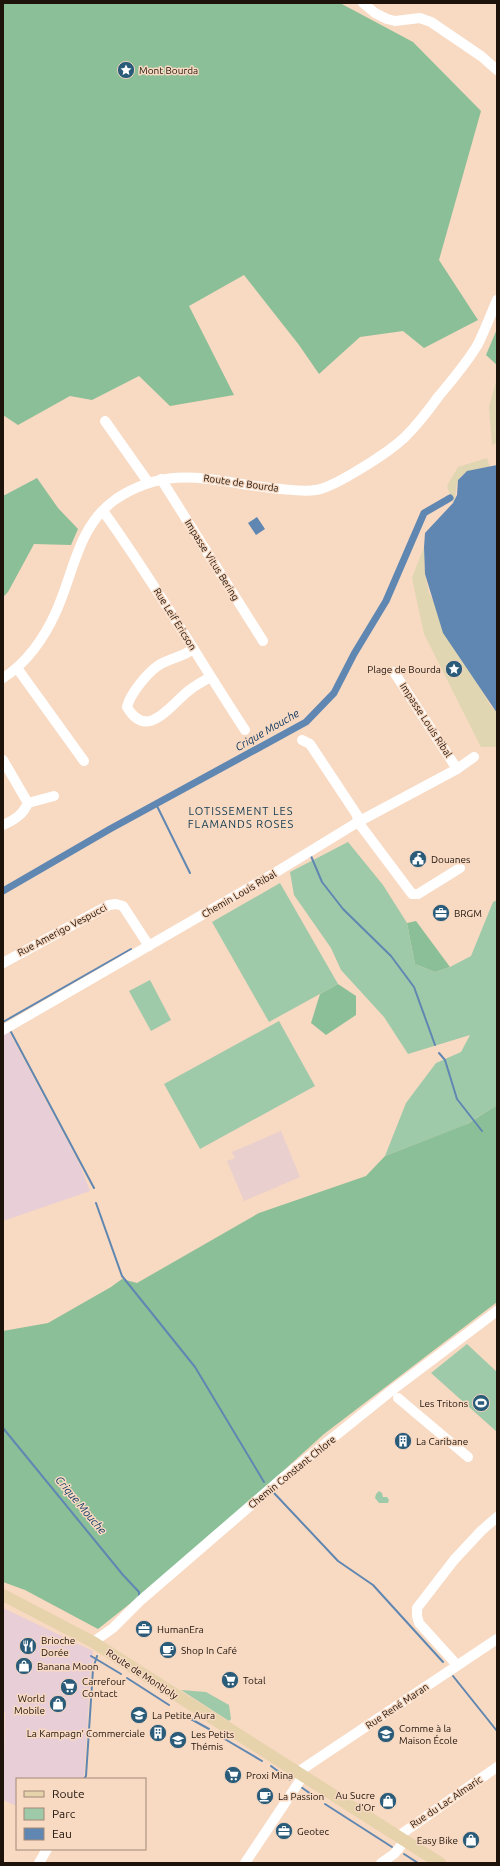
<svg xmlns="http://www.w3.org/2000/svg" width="500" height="1866" font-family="Ubuntu,sans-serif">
<rect width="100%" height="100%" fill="#f8d9c2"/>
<g fill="#e8ced6">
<polygon points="9,1032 79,1163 90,1191 3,1221 3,1035"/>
<polygon points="3,1608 93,1651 92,1658 94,1660 91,1665 84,1779 17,1779 17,1806 3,1800 5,1712 3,1712"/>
</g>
<polygon fill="#e9cfcd" points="281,1131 300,1177 244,1201 227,1161 235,1158 232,1152"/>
<g fill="#9fcaaa">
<polygon points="348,842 383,885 407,923 415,964 435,972 450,967 471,956 493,902 497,900 497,1105 465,1125 385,1156 406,1103 436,1063 461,1052 470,1035 408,1054 384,1017 341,970 331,948 294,895 290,872"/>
<polygon points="280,883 338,984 269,1022 212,922"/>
<polygon points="150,980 171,1020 151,1031 129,991"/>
<polygon points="279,1021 315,1086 200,1149 164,1084"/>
<polygon points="467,1344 497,1372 497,1432 431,1373"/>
<polygon points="379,1491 382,1493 383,1497 387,1497 389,1500 388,1503 379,1503 375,1498 376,1494"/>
<polygon points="181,1690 206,1692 229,1705 231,1719 229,1721"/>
</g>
<g fill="#8bbf98">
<polygon points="3,3 340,3 413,42 481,111 439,260 478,320 424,348 403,331 360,337 319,374 299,345 244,275 189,306 234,395 170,406 139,376 92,400 70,396 18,425 3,415"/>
<polygon points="497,329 497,365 486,355"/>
<polygon points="37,478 58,508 78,529 71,545 34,544 8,592 3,597 3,496"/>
<polygon points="416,921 450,967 435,972 415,964 407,923"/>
<polygon points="338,984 356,996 356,1015 326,1035 311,1023 320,994"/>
<polygon points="497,1105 497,1302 324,1434 181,1563 98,1629 25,1590 3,1582 3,1331 48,1323 111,1287 122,1279 137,1283 259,1213 366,1176 385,1156 467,1124"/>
</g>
<g fill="#e0d6b1">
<polygon points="497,378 497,443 492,445 489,407"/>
<path d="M487 458 490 468C479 469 463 469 458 481 455 488 457 495 453 503L447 486 458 467Z"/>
<polygon points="424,547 425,574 429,593 490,705 497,713 497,747 481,747 424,634 412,578"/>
</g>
<g fill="#6087b1">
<polygon points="497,465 497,713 443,633 425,574 424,547 425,533 453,503 457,495 458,480 467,471"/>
<polygon points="257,517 265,529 256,535 248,523"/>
</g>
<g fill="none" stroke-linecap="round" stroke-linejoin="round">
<g stroke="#6087b1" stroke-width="2">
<polyline points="156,804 190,873"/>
<polyline points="311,856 322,882 343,909 391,956 414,987 435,1045"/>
<polyline points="3,1022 131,949"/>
<polyline points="11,1032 94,1188"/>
<polyline points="439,1053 445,1060 457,1099 482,1131"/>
<polyline points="96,1203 122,1276 195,1367 264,1482"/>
<polyline points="3,1428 123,1575 139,1592 139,1597"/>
<polyline points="274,1493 338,1561 373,1585 443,1662"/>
<polyline points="91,1656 121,1674"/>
<polyline points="453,1676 497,1731"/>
<polyline points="127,1678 169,1705"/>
<polyline points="180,1713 209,1729"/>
<polyline points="223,1738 262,1761"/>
<polyline points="271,1766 290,1780"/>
<polyline points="84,1779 86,1776 93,1669 97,1656"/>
<polyline points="301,1787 318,1799"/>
<polyline points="325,1804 392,1847"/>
<polyline points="404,1854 418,1863"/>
</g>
<polyline stroke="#6087b1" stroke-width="7" points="3,891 110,829 306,722 334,693 354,654 386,601 424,513 450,498"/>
<g stroke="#fff" stroke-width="10">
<polyline points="363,3 375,13 387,19 395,21 420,18 431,22 481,56 497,70"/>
<polyline points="105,421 148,482"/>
<polyline points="161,479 263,641"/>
<path d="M103 511C154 581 197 657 245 730"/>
<path d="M193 649C183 657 170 658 159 665 147 673 130 694 127 707 148 743 172 702 191 689 197 684 204 681 210 677"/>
<polyline points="17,668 84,761"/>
<polyline points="394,672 457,769"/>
<path d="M3 678C26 664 44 638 55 614 74 574 77 526 116 499 174 461 218 484 281 489 292 490 304 492 316 490 328 488 339 481 350 475 369 464 389 452 405 437 417 425 428 411 438 397 452 380 467 363 478 344 485 330 491 314 497 300"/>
<polyline points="302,740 310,744 357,815 358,822 412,894 418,894 460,868"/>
<polyline points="3,760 28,803"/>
<path d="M3 825C14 820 23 815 28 803L54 796"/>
<polyline points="3,963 109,905 116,904 123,906 149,946"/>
<polyline points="3,1030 273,874 358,822 457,769 474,757"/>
<polyline points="398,1398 468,1457"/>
<polyline points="93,1642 113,1628 140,1601 279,1481 391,1391 497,1311"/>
<polyline points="457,1665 419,1623 417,1616 417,1608 454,1560 481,1531 497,1517"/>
<polyline points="298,1772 497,1639"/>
<polyline points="397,1837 497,1767"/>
<polyline points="39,1863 47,1849"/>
<polyline points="245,1863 303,1776"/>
<polyline points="381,1863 394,1854 405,1841"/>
</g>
<polyline stroke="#e6d2ab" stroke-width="12" points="3,1595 93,1642 440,1863"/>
</g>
<defs>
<symbol id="sight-disc" viewBox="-11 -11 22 22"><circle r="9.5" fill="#2a5b79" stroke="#f8d9c2"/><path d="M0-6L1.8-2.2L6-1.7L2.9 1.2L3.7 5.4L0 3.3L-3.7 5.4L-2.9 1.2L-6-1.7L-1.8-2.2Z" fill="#fff"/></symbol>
<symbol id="civic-disc" viewBox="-11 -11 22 22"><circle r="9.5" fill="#2a5b79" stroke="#f8d9c2"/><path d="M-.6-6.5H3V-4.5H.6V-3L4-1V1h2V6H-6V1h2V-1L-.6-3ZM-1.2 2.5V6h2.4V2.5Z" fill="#fff"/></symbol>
<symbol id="office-disc" viewBox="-11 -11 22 22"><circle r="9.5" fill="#2a5b79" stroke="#f8d9c2"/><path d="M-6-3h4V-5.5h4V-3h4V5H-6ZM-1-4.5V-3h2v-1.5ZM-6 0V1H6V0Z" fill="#fff"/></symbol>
<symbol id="stadium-disc" viewBox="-11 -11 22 22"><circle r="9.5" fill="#2a5b79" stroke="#f8d9c2"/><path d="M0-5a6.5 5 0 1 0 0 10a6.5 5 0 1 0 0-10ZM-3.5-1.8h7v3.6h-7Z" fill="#fff"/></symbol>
<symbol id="building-disc" viewBox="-11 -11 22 22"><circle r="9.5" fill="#2a5b79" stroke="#f8d9c2"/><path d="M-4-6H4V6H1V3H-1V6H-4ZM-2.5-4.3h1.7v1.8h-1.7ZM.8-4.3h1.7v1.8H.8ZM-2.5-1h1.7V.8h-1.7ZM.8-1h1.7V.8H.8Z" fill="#fff"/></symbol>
<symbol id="restaurant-disc" viewBox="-11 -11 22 22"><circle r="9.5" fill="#2a5b79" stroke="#f8d9c2"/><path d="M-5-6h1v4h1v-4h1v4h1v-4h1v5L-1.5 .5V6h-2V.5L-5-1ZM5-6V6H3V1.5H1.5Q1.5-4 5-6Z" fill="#fff"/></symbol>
<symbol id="cafe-disc" viewBox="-11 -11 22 22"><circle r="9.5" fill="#2a5b79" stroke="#f8d9c2"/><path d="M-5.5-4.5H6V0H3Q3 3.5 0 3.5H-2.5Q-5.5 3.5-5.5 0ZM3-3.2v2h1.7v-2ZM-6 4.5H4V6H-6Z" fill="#fff"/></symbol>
<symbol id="shop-disc" viewBox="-11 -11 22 22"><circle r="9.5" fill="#2a5b79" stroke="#f8d9c2"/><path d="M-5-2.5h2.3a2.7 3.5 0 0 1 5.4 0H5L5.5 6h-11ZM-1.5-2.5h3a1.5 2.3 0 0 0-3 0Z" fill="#fff"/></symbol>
<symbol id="supermarket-disc" viewBox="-11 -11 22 22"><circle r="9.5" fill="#2a5b79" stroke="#f8d9c2"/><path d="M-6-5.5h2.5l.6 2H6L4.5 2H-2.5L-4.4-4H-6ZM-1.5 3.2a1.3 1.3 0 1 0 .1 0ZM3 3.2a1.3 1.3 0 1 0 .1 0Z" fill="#fff"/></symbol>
<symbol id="school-disc" viewBox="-11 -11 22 22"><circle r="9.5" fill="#2a5b79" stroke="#f8d9c2"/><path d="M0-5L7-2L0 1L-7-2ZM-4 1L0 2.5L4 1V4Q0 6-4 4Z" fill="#fff"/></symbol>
</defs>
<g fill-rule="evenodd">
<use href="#sight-disc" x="116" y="60" width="20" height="20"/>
<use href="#sight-disc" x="444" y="659" width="20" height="20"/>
<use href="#civic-disc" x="408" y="849" width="20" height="20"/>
<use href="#office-disc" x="431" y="903" width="20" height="20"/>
<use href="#stadium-disc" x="471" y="1393" width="20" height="20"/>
<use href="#building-disc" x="393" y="1431" width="20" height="20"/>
<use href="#office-disc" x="134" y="1619" width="20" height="20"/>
<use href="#restaurant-disc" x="18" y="1636" width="20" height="20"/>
<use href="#cafe-disc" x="158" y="1640" width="20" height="20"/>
<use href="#shop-disc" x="14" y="1656" width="20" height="20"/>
<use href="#supermarket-disc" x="220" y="1670" width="20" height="20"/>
<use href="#supermarket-disc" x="59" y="1677" width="20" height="20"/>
<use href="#shop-disc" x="48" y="1694" width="20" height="20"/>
<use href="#school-disc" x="129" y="1705" width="20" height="20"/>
<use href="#building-disc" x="148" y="1723" width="20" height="20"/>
<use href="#school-disc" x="376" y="1724" width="20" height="20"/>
<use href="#school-disc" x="168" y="1730" width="20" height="20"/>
<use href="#supermarket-disc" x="223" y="1765" width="20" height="20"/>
<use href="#cafe-disc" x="255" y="1786" width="20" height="20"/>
<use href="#shop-disc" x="378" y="1791" width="20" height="20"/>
<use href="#office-disc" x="274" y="1821" width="20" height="20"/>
<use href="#shop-disc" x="461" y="1830" width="20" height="20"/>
</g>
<g text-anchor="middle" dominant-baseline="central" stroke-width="3" stroke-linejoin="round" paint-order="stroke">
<g font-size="10" fill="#1e130b" stroke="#f8d9c2" text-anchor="start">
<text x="139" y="70">Mont Bourda</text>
<text x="441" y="669" text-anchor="end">Plage de Bourda</text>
<text x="431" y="859">Douanes</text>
<text x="454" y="913">BRGM</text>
<text x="468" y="1403" text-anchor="end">Les Tritons</text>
<text x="416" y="1441">La Caribane</text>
<text x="157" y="1629">HumanEra</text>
<text x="41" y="1640">Brioche<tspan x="41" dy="12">Dorée</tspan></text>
<text x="181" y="1650">Shop In Café</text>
<text x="37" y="1666">Banana Moon</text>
<text x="243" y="1680">Total</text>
<text x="82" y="1681">Carrefour<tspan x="82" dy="12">Contact</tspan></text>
<text x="45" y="1698" text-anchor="end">World<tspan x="45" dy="12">Mobile</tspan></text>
<text x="152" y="1715">La Petite Aura</text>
<text x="399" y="1728">Comme à la<tspan x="399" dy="12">Maison École</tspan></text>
<text x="145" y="1733" text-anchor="end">La Kampagn' Commerciale</text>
<text x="191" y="1734">Les Petits<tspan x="191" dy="12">Thémis</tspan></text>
<text x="246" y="1775">Proxi Mina</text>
<text x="375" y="1795" text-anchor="end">Au Sucre<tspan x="375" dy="12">d'Or</tspan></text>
<text x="278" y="1796">La Passion</text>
<text x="297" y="1831">Geotec</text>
<text x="458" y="1840" text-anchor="end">Easy Bike</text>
</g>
<g font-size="10" fill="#1e130b" stroke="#f8d9c2">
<text transform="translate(241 483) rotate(8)">Route de Bourda</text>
<text transform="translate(212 560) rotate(58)">Impasse Vitus Bering</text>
<text transform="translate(175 619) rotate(58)">Rue Leif Ericson</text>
<text transform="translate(426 720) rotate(57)">Impasse Louis Ribal</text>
<text transform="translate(239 894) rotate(-30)">Chemin Louis Ribal</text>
<text transform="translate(62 930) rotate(-28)">Rue Amerigo Vespucci</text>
<text transform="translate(292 1472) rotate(-39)">Chemin Constant Chlore</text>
<text transform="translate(142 1674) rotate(33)">Route de Montjoly</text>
<text transform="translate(397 1706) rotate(-34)">Rue René Maran</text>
<text transform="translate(446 1802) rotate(-34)">Rue du Lac Almaric</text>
</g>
<g font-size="11" font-style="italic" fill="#103a64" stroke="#f8d9c2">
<text transform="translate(267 730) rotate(-30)">Crique Mouche</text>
<text transform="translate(81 1505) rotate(50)">Crique Mouche</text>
</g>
<g font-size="11" letter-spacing="1" fill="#0f384f" stroke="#f8d9c2">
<text x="241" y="811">LOTISSEMENT LES<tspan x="241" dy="13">FLAMANDS ROSES</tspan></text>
</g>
</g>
<rect width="500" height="1866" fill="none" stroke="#1e130b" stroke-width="8"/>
<rect x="16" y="1778" width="130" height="72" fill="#f8d9c2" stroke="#a18a79"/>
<rect x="24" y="1791" width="20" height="6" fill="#e6d2ab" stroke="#a18a79"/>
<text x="52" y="1798" font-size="12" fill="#1e130b">Route</text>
<rect x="24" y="1808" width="20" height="12" fill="#9fcaaa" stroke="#a18a79"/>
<text x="52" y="1818" font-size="12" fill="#1e130b">Parc</text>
<rect x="24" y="1828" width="20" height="12" fill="#6087b1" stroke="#a18a79"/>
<text x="52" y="1838" font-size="12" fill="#1e130b">Eau</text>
</svg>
